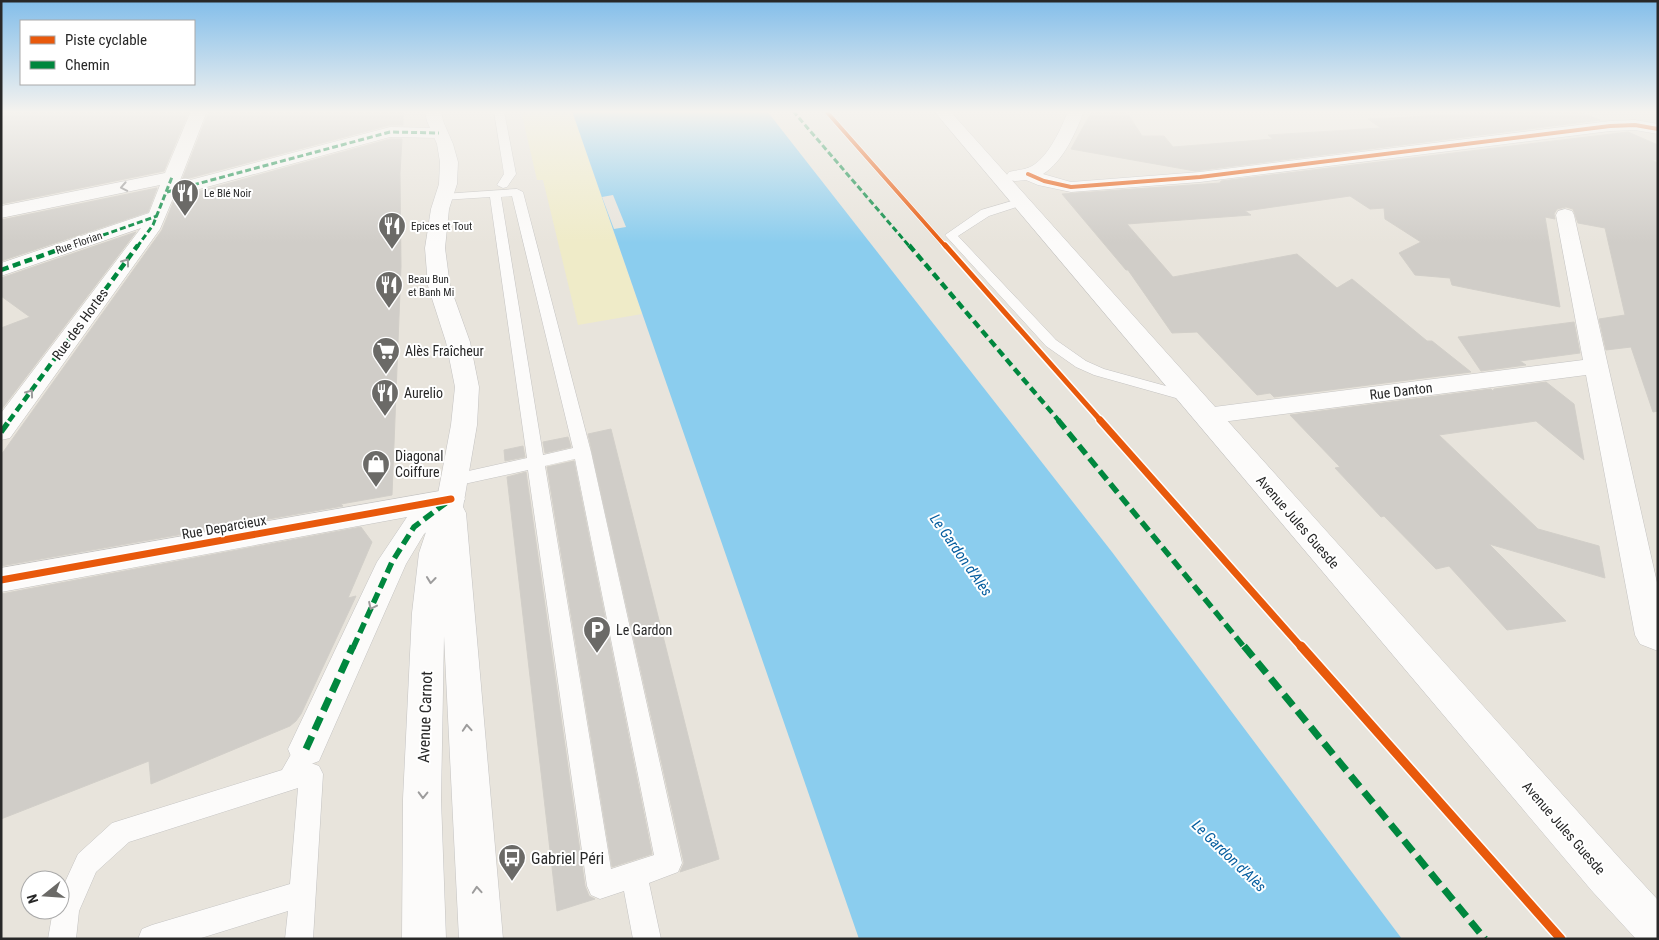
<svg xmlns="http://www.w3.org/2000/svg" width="1659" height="940" font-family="'Roboto Condensed',sans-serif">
<rect width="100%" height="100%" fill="#e8e4dc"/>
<polygon fill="#efebc8" points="521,111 572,111 642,314 578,325 543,180 537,180"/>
<polygon fill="#8bcdee" points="572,111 767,111 1112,552 1402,939 859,939"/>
<polygon fill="#e8e4dc" points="613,195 626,227 614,229 602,197"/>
<g fill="#d0cdc8" stroke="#d2cfc9">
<polygon points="1,111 189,111 164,171 1,204"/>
<polygon points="209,111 403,111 403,125 390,125 182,180"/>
<polygon points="1092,111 1126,111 1142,136 1164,136 1173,147 1273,139 1268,135 1381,128 1368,119 1529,111 1577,111 1600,120 1195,171 1071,149"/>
<polygon points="1628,132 1658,145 1658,160 1652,160 1658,163 1658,411 1653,412 1631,347 1606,350 1599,319 1625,315 1605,228 1578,223 1573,209 1566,207 1557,209 1554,214 1555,219 1545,217 1560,307 1452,285 1450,278 1415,275 1399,253 1421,242 1385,219 1384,208 1370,209 1350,196 1245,211 1251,215 1127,224 1173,277 1297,254 1337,288 1352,279 1427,341 1432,341 1471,372 1274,397 1270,393 1257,395 1197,332 1172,333 1128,270 1126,270 1062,194 1220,183 1221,181"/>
<polygon points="390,139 402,139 400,173 401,266 392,495 341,504 343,506 1,566 1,455 162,230 175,198"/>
<polygon points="157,188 148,212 1,261 1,220"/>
<polygon points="136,232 1,410 1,328 30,317 1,296 1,278"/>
<polygon points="1574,322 1580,353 1520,361 1526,365 1481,371 1458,337"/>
<polygon points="1546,382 1574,404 1584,460 1536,421 1439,435 1538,529 1599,546 1605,578 1489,544 1566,621 1507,630 1449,566 1436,569 1384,516 1381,517 1335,468 1340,467 1290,415 1491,389 1493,391 1494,389"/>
<polygon points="611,429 719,859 680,872 684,863 588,434"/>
<polygon points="568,437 571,447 545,453 543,442"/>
<polygon points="523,446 525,457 505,461 504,450"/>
<polygon points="574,461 652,854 612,867 547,467"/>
<polygon points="526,472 585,886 589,896 595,899 557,911 507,477"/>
<polygon points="361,527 372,542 348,598 356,596 301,714 296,721 290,726 151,784 149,761 1,819 1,594"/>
</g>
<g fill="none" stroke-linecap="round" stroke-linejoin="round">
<defs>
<g id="lane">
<polygon points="494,111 504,111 516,174 507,187 503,188 497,185 504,174"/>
<path d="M517 189 523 192 591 452 682 863 678 872 649 883 661 939H633L624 891 600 899 591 895 587 886 528 470 455 486 449 484 446 480 449 476 455 474 527 458 490 197 443 200 437 197 443 194ZM512 196 573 448 543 455 501 197ZM575 459 654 855 611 869 545 466Z"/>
<polygon points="1022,198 1026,200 1028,202 1026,204 989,216 958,236 1056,340 1086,361 1104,369 1195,394 1197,397 1195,400 1183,400 1094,375 1076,367 1046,346 945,235 981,210"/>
<polygon points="306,738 314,742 318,749 311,763 319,766 323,774 313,939 285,939 288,911 198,939 138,939 142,929 152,925 290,884 298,788 129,842 96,872 79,911 76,939 48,939 53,910 60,910 60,893 78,854 112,823 282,770 298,742"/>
</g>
<g id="street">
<polygon points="191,111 207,111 179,183 390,127 439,128 445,130 447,133 445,136 439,138 390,137 174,196 160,229 10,438 1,440 1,413 141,228 1,276 1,263 149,213 160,185 1,218 1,206 165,173"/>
<path d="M1068 111H1084C1076 132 1063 162 1043 174L1071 182 1200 172 1610 121 1635 120 1658 124V134L1635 130 1610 131 1200 182 1071 192 1038 185 1026 180 1015 181 1009 180 1006 176 1009 172C1016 170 1025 170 1032 166 1049 156 1061 129 1068 111Z"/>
<polygon points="1565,209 1572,211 1574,215 1658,587 1658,651 1640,644 1635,635 1586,375 1206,424 1197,422 1193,416 1197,410 1206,408 1583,360 1556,215 1558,211"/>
<polygon points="451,489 461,492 465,499 461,506 424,534 406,564 319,761 306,766 293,761 288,749 377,562 407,517 1,592 1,568"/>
</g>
<g id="secondary">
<polygon points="425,111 441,111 443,121 453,144 458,162 457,184 449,209 445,248 450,286 470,342 479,387 477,425 463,507 466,513 503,939 459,939 444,636 441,799 446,939 402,939 403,799 412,613 419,553 437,499 451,425 455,387 446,342 428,286 425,248 431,209 439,184 440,162 437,144 427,121"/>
<polygon points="934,111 950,111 1622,861 1658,900 1658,939 1636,939 1592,891"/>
</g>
</defs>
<use href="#lane" stroke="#c4c3c2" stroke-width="1"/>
<use href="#street" stroke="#c4c3c2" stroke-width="1"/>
<use href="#secondary" stroke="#c4c3c2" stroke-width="1"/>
<use href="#lane" fill="#fcfbfa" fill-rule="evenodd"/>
<use href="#street" fill="#fcfbfa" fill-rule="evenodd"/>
<use href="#secondary" fill="#fcfbfa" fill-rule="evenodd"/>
<g stroke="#00873e" stroke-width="3" stroke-dasharray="6 3" stroke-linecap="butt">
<polyline points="793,111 910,247"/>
<polyline points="167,192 390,132 439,133"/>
<polyline points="69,247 157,216"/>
<polyline points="137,247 153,225 172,177"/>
</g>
<g stroke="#00873e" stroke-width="4.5" stroke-dasharray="8 4.5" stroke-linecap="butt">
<polyline points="909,245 1059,421"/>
<polyline points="1,270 72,245"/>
<polyline points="9,421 138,245"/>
</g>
<g stroke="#00873e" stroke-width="5.5" stroke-dasharray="11 5.5" stroke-linecap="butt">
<polyline points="1058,420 1245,648"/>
<polyline points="1,432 10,420"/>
<polyline points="353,648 392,562 414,527 447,502"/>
</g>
<g stroke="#00873e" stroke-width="7" stroke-dasharray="14 7" stroke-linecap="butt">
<polyline points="1244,646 1485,939"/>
<polyline points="306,749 353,646"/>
</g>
<defs>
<g id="cycleway-far3">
<polyline points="826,111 946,247"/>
<polyline points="1028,174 1044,181 1071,187 1200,177 1610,126 1635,125 1658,129"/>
</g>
<polyline id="cycleway-far2" points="945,245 1101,421"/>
<g id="cycleway-far1">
<polyline points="1100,420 1302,648"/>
<polyline points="1,580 451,499"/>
</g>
<polyline id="cycleway" points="1301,646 1561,939"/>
</defs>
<use href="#cycleway-far3" stroke="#fff" stroke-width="5.5"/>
<use href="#cycleway-far2" stroke="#fff" stroke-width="8"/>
<use href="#cycleway-far1" stroke="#fff" stroke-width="10"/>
<use href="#cycleway" stroke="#fff" stroke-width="12"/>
<use href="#cycleway-far3" stroke="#e8590c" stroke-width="4"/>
<use href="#cycleway-far2" stroke="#e8590c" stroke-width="5"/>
<use href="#cycleway-far1" stroke="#e8590c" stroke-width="7"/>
<use href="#cycleway" stroke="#e8590c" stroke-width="9"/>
</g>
<defs><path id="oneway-chevron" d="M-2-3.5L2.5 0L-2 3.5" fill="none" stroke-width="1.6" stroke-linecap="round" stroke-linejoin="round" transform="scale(1.25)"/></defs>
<g stroke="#9d9c9c">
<use href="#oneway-chevron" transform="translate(124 187) rotate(169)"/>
<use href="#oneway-chevron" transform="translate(126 262) rotate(-54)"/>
<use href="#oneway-chevron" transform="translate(30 393) rotate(-54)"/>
<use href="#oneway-chevron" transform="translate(431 580) rotate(96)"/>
<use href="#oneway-chevron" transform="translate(372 606) rotate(115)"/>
<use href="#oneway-chevron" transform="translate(467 728) rotate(-94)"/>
<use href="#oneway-chevron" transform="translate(423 795) rotate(91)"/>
<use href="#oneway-chevron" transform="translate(477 890) rotate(-94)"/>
</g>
<linearGradient id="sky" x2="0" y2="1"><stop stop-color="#83beea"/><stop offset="0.46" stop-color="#f5f3ef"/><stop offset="1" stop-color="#f5f3ef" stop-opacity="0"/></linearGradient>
<rect width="1659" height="243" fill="url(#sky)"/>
<defs>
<symbol id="restaurant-pin" viewBox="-11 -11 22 30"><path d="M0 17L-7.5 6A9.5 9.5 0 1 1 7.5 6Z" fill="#6b6a67" stroke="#fff"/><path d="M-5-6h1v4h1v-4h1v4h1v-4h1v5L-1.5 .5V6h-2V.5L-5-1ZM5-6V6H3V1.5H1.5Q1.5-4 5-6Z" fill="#fff"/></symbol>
<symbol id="supermarket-pin" viewBox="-11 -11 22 30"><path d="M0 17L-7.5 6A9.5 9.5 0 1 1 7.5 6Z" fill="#6b6a67" stroke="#fff"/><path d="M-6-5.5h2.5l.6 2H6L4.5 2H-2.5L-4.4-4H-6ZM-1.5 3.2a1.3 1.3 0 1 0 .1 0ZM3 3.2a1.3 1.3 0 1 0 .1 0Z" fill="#fff"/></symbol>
<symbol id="shop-pin" viewBox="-11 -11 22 30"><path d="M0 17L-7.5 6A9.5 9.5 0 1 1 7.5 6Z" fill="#6b6a67" stroke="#fff"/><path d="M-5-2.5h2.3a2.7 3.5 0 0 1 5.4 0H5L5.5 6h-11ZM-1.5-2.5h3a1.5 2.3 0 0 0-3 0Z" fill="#fff"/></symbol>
<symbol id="parking-pin" viewBox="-11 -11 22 30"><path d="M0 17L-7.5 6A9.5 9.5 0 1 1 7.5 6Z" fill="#6b6a67" stroke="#fff"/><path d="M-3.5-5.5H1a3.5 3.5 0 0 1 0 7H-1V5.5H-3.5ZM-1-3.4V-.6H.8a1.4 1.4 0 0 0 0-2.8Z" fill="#fff"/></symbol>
<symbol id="bus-pin" viewBox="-11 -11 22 30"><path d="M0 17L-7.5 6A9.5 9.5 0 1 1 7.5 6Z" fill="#6b6a67" stroke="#fff"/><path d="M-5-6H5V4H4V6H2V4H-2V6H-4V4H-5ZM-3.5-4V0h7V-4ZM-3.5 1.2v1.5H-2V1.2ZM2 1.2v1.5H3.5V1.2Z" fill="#fff"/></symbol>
</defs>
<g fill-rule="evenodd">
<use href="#restaurant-pin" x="169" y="177" width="32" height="43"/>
<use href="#restaurant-pin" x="376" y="210" width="32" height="43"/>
<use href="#restaurant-pin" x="373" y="269" width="32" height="43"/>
<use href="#supermarket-pin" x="370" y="335" width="32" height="43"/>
<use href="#restaurant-pin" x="369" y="377" width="32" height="43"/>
<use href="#shop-pin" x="360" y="448" width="32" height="43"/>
<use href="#parking-pin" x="581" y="614" width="32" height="43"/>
<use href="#bus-pin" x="496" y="842" width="32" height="43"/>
</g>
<g text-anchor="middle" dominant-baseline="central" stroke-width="4" stroke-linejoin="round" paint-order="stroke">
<g font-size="11" fill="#282828" stroke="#fff" text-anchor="start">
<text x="204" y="193">Le Blé Noir</text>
<text x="411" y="226">Epices et Tout</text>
<text x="408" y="279">Beau Bun<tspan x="408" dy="13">et Banh Mi</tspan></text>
</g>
<g font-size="11" fill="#282828" stroke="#fff">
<text transform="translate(79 243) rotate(-19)">Rue Florian</text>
</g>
<g font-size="14" fill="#282828" stroke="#fff">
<text transform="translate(80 324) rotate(-54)">Rue des Hortes</text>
<text transform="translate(1401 391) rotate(-7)">Rue Danton</text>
<text transform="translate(1298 522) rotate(49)">Avenue Jules Guesde</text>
<text transform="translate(224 527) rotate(-10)">Rue Deparcieux</text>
<text transform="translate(1564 828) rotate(49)">Avenue Jules Guesde</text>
</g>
<g font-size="14" fill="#282828" stroke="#fff" text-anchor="start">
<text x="405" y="351">Alès Fraîcheur</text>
<text x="404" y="393">Aurelio</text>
<text x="395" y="456">Diagonal<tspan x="395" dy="16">Coiffure</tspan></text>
<text x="616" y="630">Le Gardon</text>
</g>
<g font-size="15" font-style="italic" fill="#055d9f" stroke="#fff">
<text transform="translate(961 555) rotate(55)">Le Gardon d'Alès</text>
<text transform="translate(1229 856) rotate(44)">Le Gardon d'Alès</text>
</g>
<g font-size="16" fill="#282828" stroke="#fff">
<text transform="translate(425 717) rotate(-88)">Avenue Carnot</text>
</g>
<g font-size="16" fill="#282828" stroke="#fff" text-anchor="start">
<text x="531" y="858">Gabriel Péri</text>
</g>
</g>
<rect width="1659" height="940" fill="none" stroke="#282828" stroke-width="5"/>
<rect x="20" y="20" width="175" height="65" fill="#ffffff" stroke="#a9a9a9"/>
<rect x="30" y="36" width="25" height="8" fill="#e8590c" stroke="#a9a9a9"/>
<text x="65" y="45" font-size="15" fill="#282828">Piste cyclable</text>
<rect x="30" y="61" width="25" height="8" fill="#00873e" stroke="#a9a9a9"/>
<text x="65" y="70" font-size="15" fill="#282828">Chemin</text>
<g transform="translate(45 895) rotate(253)"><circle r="24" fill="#ffffff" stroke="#a9a9a9"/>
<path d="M0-4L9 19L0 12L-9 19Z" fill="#6b6a67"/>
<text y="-8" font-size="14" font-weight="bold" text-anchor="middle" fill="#282828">N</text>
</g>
</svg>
